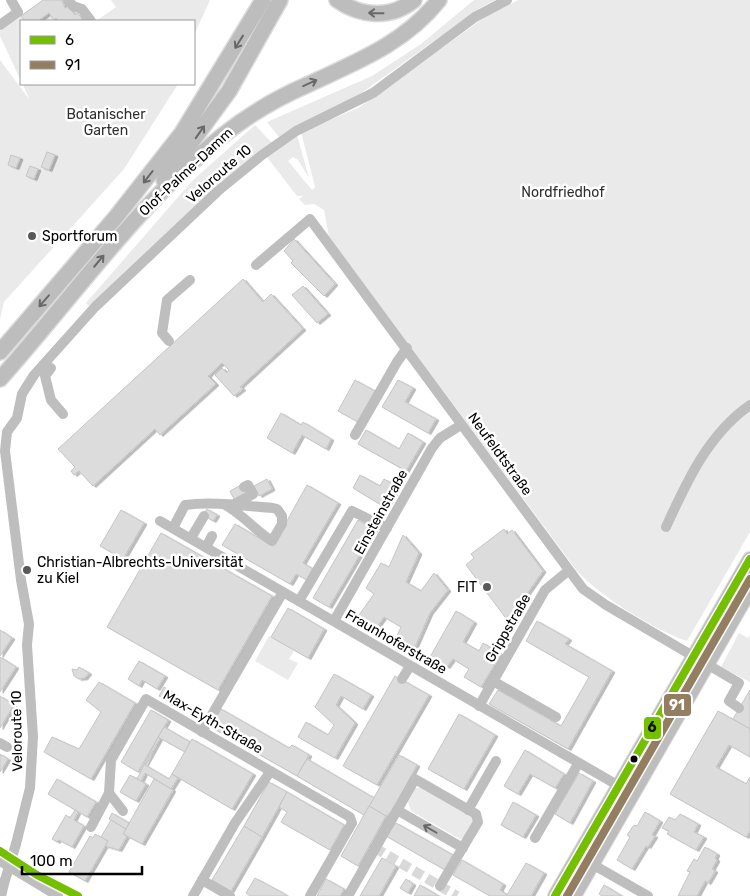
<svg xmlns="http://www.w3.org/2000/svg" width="750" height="896" font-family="Rubik,sans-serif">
<defs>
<filter id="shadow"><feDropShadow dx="3" dy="1.5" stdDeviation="0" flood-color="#0004"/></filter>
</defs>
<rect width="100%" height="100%" fill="#fff"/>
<g fill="#eaeaea">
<path d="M43 0H62L65 7 68 6 75 15 78 13 83 21H21V81L0 36V31C13 19 28 11 43 0Z"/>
<polygon points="111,0 210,0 194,35 194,21 96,21 116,7"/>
<polygon points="474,0 495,0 480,8 353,99 295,126 279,137 267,122 372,76 421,44"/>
<path d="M518 0H750V532L687 641C654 630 600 596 577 571L329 237 324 210 314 204 305 205 299 199 303 196H297L266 156 297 135 309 178 298 160 293 157 288 161 312 190 315 187 301 132 358 108 485 17Z"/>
<polygon points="0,60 29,99 23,84 178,84 124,169 4,302 0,319"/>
<polygon points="255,125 272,143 90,307 86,303 192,181"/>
<polygon points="739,633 748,638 750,636 750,682 721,667"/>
<polygon points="269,636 294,651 289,659 298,663 288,680 255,661"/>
<polygon points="424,787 474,816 474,821 464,839 460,839 411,811 408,802 415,788"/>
</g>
<g fill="#dcdcdc" stroke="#c5c5c5" filter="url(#shadow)">
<polygon points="43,0 62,0 65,8 68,6 75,15 78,13 83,21 58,21 56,18 54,20 49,13 38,21 25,21 21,16"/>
<polygon points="47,152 55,155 49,170 41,167"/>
<polygon points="11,155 20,158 16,168 8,165"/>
<polygon points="30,166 38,169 34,179 26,176"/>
<polygon points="294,239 335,284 324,296 291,263 293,261 284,251"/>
<polygon points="243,279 263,302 271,294 303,329 240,387 243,389 234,396 215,375 222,368 227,373 229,370 222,363 208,376 216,384 160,435 155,429 93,486 79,471 74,475 71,471 75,467 58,449"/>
<polygon points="303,286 328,314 317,323 292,295"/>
<polygon points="355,380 375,391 358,422 338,411"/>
<polygon points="398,380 413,388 405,402 436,419 428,433 382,407"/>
<polygon points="281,413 301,425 303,422 331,439 326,449 302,435 292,453 267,438"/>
<polygon points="366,430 399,449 408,433 423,442 406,471 358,444"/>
<polygon points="360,475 380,486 384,479 398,487 386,508 353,488"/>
<polygon points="267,479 272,489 259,496 254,486"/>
<polygon points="243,484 248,494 235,501 230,491"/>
<polygon points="307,485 338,503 303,563 313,569 307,580 296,574 290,584 222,545 235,524 273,546"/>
<polygon points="207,509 217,515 213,521 203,515"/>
<polygon points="121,510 144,523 123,559 100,546"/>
<polygon points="358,520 375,529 329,607 313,598"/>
<polygon points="504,529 507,534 512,530 543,571 508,621 466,565 474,558 471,554"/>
<polygon points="161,533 272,596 218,690 107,627"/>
<polygon points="403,535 419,553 406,582 421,591 434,573 448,590 430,613 415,647 396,638 401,627 384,617 377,627 359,615 374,594 366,588 381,563 389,567"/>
<polygon points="288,608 324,629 308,658 271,637"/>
<polygon points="456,611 474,622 463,642 479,651 483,643 501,654 481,687 464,677 469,669 453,659 447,667 430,657"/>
<polygon points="537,621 569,639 565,644 612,671 568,749 489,704 498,690 561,726 589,677 526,641"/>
<polygon points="0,630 12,638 0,656"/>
<polygon points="0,657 16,667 0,692"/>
<polygon points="139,661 165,676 157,689 142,680 139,686 128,679"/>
<polygon points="79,667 89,673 85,678 79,679 74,676 72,669 77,670"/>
<polygon points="334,674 371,695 363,709 341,696 336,705 355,723 335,758 298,737 306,722 328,735 334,725 315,707"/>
<polygon points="395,676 429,695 377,785 343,766"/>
<polygon points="99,682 135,703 91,779 44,752 52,737 79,749 101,712 86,700"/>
<polygon points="164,687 175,694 170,703 159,696"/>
<polygon points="750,690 750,729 733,719"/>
<polygon points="0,696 14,705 0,728"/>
<polygon points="221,709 289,748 292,745 309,755 297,776 211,727"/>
<polygon points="151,710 168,720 138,772 121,762"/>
<polygon points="718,711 750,729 750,757 729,745 716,767 746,784 750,777 750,831 746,837 670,794"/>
<polygon points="459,714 495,735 464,789 428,769"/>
<polygon points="164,727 190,742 185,752 158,737"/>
<polygon points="158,737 160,738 145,765 169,779 172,774 178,778 171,789 145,773 141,781 137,779"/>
<polygon points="192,739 253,774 232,809 172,774"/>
<polygon points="525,750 564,774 555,788 530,774 518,794 504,786"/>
<polygon points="0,754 8,759 0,772"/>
<polygon points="399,755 417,765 393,810 386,816 369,806"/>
<polygon points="307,759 374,798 364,815 297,776"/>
<polygon points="579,773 593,781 570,823 555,814"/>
<polygon points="130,775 146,784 136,801 120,792"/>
<polygon points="57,779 96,802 87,817 48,794"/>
<polygon points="154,779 173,790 142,844 123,834"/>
<polygon points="269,782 287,792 262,837 244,826"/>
<polygon points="287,792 344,825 330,850 281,822 287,812 279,807"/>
<polygon points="513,802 536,815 523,837 501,825"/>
<polygon points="369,806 386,816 358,866 341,856"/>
<polygon points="75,810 78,812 74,820 84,826 72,847 59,840 57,842 52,839 66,815 70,818"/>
<polygon points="645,812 660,821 652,835 655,836 648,847 646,846 632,869 617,860 630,837 627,835 634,825 637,826"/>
<polygon points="112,813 129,823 126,829 109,819"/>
<polygon points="680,814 698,824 694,832 704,837 696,850 667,834 669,831 662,828 669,817 675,820"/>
<polygon points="111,820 126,829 123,834 127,836 119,850 105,846 108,841 101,837"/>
<polygon points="396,823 453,855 445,870 386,836"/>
<polygon points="244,826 262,837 231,891 212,880"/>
<polygon points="95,834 108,841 85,881 69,872 90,836 93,838"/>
<polygon points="705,847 717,854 715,858 717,860 712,869 715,871 708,883 705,881 697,896 678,896 690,872 687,871 694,859 697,861"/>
<polygon points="382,858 396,866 379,896 360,896"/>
<polygon points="462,860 503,884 500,890 507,895 526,863 544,873 531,896 490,896 453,875"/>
<polygon points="255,878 283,893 287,896 250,896 246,893"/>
<polygon points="326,879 344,889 340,896 317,896"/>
<polygon points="406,879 413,884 408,893 400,888"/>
<polygon points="420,885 439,896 414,896"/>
<polygon points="604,885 622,896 602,896 599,894"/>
</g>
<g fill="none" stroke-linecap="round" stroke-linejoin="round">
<polyline stroke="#d9d9d9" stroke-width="10" stroke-dasharray="10 5" stroke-linecap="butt" points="375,848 457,896"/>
<defs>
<g id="major">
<polyline points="555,896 750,559"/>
<polyline points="574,896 750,590"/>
</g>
<g id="highway">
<path d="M337 0C361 17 391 19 414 0"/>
<polyline points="164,180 229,91 280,0"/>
<polyline points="0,352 116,217 182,133 263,0"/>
<path d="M0 379C73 297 137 205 222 136 248 115 277 98 307 85 356 62 404 44 439 0"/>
</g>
</defs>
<use href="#major" stroke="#dbdbdb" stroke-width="16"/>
<use href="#highway" stroke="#dbdbdb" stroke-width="18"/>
<g stroke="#bebebe" stroke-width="10">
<polyline points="68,0 73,6 82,9 91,21"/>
<polyline points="0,25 18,12 11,0"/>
<polyline points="256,265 310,219 583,589 606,605 739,683 729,701 739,708"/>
<polyline points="169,341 162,333 167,300 190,280"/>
<polyline points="51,368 45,376 51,400 63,414"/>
<polyline points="355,435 397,362 407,348"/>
<polyline points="233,505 253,494 248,485 244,487"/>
<polyline points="160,521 619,786"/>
<path d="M666 527C686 483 708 434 750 405"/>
<path d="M173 528 185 505C214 501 244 506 273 508L277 509 282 516V524L272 541C256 531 239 511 223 504"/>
<polyline points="191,538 204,516"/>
<polyline points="206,547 212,536"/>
<polyline points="299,601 352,511 387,528"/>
<polyline points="334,621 432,448 440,438 461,425"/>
<polyline points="402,679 410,666"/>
<polyline points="493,681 556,717"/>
<polyline points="479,706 545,590 568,571"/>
<polyline points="202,732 283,592"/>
<polyline points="0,743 7,747"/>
<polyline points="109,793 123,811"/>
<polyline points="397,810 463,848"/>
<polyline points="468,810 496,761"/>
<polyline points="91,827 109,793 111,760 146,699 350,817 352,823 310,896"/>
<polyline points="535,838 578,764"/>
<polyline points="16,844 30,788 33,737 27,645 29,624 21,580 5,451 7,432 17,418 22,394 34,375 95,307 218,191 262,155 296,131 373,93 475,17 507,0"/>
<polyline points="0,851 37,875 78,896"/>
<polyline points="578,856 648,896"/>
<polyline points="0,861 58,896"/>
<polyline points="202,880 230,896"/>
<polyline points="1,896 5,880"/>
<polyline points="193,896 235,823 270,772"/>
<polyline points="348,896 415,779 476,814 478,822 440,886"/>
</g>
<use href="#major" stroke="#bdbdbd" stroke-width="14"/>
<use href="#highway" stroke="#bdbdbd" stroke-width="15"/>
<polyline stroke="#bebebe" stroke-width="10" points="5,880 16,844"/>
<defs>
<g id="bus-1">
<polyline points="0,851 37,875 78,896"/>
<polyline points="555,896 750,559"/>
</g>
<polyline id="bus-2" points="567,896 750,579"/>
</defs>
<use href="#bus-1" stroke="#fff" stroke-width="11"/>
<use href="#bus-2" stroke="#fff" stroke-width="11"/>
<use href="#bus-1" stroke="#73bf00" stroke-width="8"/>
<use href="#bus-2" stroke="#947e62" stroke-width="8"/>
</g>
<defs><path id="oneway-shaft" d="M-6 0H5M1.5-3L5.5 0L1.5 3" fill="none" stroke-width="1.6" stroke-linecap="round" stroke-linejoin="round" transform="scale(1.25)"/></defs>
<g stroke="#686868">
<use href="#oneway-shaft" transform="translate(376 13) rotate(-179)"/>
<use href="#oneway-shaft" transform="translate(239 42) rotate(122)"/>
<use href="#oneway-shaft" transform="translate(310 83) rotate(-24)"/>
<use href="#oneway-shaft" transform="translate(200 132) rotate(-55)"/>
<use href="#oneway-shaft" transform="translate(148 177) rotate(128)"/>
<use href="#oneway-shaft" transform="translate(99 261) rotate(-50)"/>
<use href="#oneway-shaft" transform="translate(44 301) rotate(131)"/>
<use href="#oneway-shaft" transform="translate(430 829) rotate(-150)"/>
</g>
<g fill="#595959" stroke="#fff" stroke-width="2">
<circle cx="32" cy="236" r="5"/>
<circle cx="27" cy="570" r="5"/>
<circle cx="487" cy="587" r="5"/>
</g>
<circle fill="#000" stroke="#fff" stroke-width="2" cx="634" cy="759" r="4.5"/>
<g text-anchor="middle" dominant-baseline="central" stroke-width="5" stroke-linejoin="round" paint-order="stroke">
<g font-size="14" fill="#2f2f2f" stroke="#fff">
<text x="106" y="114">Botanischer<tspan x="106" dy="16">Garten</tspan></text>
<text x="563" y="192">Nordfriedhof</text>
</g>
<g font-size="14" fill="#000" stroke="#fff">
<text transform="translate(186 172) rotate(-43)">Olof-Palme-Damm</text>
<text transform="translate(219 174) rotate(-41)">Veloroute 10</text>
<text transform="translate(500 454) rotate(54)">Neufeldtstraße</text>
<text transform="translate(381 512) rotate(-61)">Einsteinstraße</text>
<text transform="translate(508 628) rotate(-60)">Grippstraße</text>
<text transform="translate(396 642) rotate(30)">Fraunhoferstraße</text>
<text transform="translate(213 722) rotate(30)">Max-Eyth-Straße</text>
<text transform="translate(17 731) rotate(-91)">Veloroute 10</text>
</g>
<g font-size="14" fill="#000" stroke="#fff" text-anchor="start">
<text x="42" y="236">Sportforum</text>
<text x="37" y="562">Christian-Albrechts-Universität<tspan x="37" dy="16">zu Kiel</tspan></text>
<text x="477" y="587" text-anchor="end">FIT</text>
</g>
</g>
<g stroke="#fff" stroke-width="2">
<rect x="663" y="693" width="29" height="24" rx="5" fill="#947e62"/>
<rect x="643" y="716" width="19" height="24" rx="5" fill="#73bf00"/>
</g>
<g font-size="14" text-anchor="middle" font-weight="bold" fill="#fff">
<text x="677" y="710">91</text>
</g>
<g font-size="14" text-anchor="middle" font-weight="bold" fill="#111">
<text x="652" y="732">6</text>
</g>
<rect x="20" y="20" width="175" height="65" fill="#ffffff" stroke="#999999"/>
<rect x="30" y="36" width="25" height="8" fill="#73bf00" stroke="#999999"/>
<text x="65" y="45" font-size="15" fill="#000000">6</text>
<rect x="30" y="61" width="25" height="8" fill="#947e62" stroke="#999999"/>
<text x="65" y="70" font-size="15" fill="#000000">91</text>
<path d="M22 866v8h120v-8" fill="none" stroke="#000000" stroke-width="2.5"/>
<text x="30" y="866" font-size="15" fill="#000000" stroke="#ffffff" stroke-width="4" paint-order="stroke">100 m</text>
</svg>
